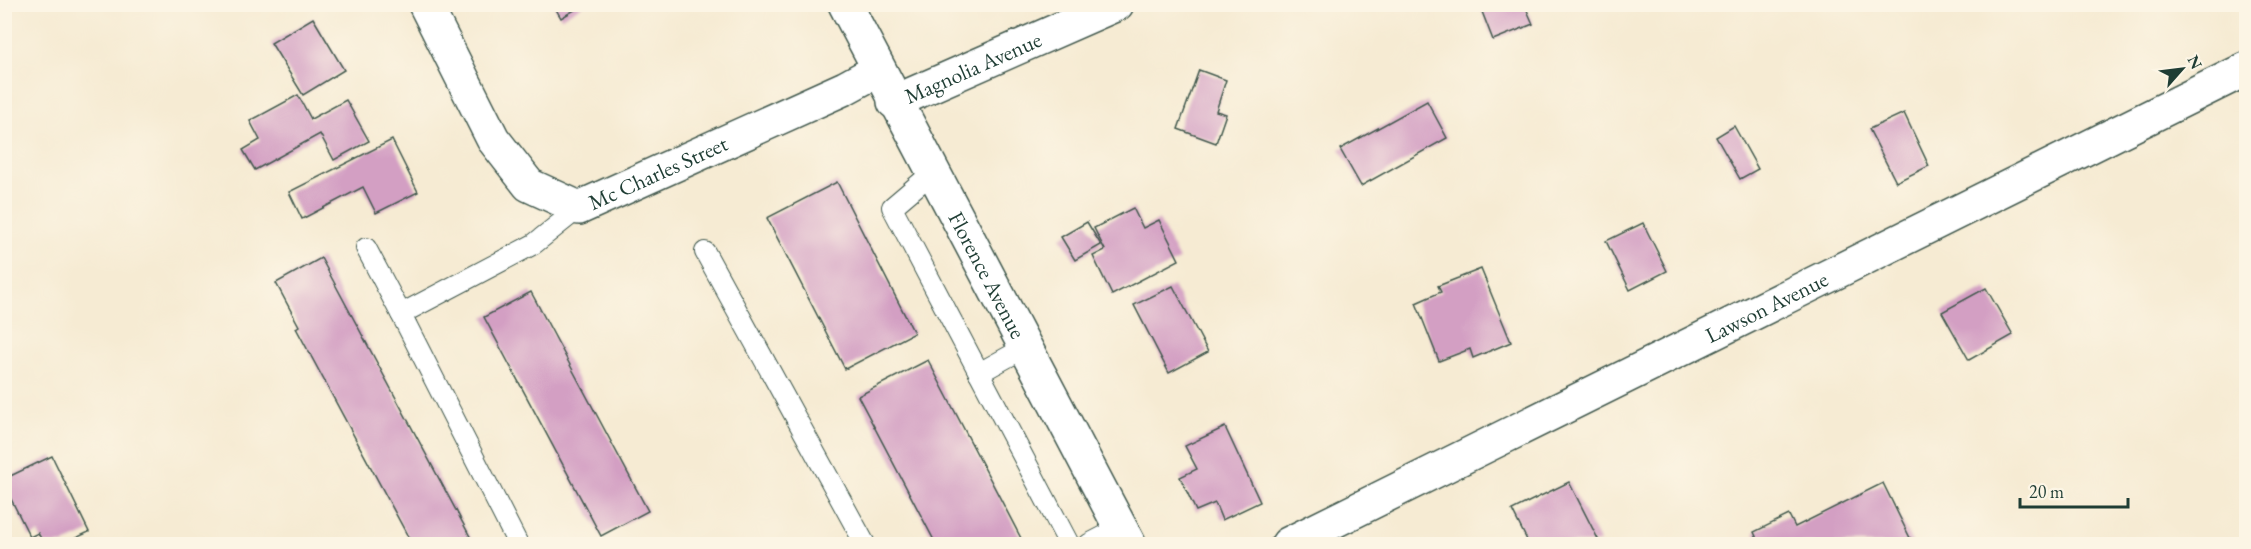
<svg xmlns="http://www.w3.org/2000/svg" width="2251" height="549" font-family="'EB Garamond',serif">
<rect width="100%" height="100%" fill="#fcf5e5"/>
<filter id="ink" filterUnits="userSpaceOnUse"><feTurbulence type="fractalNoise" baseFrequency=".0167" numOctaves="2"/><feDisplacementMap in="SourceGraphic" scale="12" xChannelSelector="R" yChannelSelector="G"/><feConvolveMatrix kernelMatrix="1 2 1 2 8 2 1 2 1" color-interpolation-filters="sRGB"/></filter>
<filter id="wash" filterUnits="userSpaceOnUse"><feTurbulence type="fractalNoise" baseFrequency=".008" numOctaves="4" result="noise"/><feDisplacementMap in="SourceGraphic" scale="24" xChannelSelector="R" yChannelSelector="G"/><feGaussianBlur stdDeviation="1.35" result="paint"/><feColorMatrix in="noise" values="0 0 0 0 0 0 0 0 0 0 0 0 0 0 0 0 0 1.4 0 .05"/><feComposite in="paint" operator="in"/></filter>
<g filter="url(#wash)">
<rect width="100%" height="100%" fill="#f6ebd3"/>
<g id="blocks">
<g fill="#d39fc3">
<polygon points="553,4 585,4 561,18"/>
<polygon points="1479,4 1535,4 1526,8 1533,24 1493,40"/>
<polygon points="313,18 344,70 303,95 271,43"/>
<polygon points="1199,70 1226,80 1216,111 1226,114 1216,143 1178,129"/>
<polygon points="298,95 311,119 346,100 369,141 334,160 320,134 255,170 243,150 260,140 250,121"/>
<polygon points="1427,101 1447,138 1361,186 1340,149"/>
<polygon points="1904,113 1929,166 1896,182 1869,129"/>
<polygon points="1734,126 1758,169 1740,179 1716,137"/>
<polygon points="392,140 418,192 376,213 363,187 302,219 289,192"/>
<polygon points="837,182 914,333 845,369 767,218"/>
<polygon points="1133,208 1143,228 1159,220 1179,260 1112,295 1093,256 1105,250 1094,228"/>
<polygon points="1087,222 1101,245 1075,260 1061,237"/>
<polygon points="1643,223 1667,271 1630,290 1606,241"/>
<polygon points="321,258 474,544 412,544 296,328 299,326 276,283"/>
<polygon points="1481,269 1511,342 1473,358 1470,349 1439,361 1416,303 1441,292 1438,286"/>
<polygon points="1173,286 1208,352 1169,373 1134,305"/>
<polygon points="1986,288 2013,335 1969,360 1942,312"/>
<polygon points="531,292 648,511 601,536 484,317"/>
<polygon points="928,360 1024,544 936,544 858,396"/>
<polygon points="1225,427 1260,502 1222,520 1215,503 1196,511 1180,477 1197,469 1185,446"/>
<polygon points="52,456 89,532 63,544 44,544 38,533 30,537 4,485 4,479"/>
<polygon points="1569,482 1600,543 1529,544 1512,510"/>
<polygon points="1883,483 1913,544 1756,544 1759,543 1754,532 1789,515 1795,527"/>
</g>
</g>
</g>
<g filter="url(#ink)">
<use href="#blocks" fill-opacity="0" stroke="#3f574c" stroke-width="1.5"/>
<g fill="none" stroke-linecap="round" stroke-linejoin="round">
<defs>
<g id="lane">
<polyline points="932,173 892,207 1069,544"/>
<polyline points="366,248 401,314"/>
<polyline points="705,252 865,544"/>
<polyline points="979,373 1024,348"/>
<polyline points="518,544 401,314 534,244 579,208"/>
<polyline points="1089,544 1120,528"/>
</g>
<g id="street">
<path id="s1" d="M425 4 493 139 529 185 579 208 845 88 878 70"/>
<path id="s2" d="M845 4 1129 544"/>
<path id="s3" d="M894 102 1117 4"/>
<path id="s4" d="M1288 544 2246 69"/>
</g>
</defs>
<use href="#lane" stroke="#3f574c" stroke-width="22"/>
<use href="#street" stroke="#3f574c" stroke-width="36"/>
<use href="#lane" stroke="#fff" stroke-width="20"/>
<use href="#street" stroke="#fff" stroke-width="33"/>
</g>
</g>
<g text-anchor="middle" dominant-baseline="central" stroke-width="4.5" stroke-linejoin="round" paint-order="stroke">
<g font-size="22" fill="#1f3d34" stroke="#fcf5e5">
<text stroke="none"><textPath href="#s3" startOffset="86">Magnolia Avenue</textPath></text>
<text stroke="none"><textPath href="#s1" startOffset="351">Mc Charles Street</textPath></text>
<text stroke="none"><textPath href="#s2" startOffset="306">Florence Avenue</textPath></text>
<text stroke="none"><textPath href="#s4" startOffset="534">Lawson Avenue</textPath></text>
</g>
</g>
<rect width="2251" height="549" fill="none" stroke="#fcf5e5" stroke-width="24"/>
<g transform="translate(2182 69) rotate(62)" stroke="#fcf5e5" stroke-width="4.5" paint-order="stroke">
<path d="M0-4.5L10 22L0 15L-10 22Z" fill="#1f3d34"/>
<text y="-9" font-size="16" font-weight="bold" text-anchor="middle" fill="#1f3d34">N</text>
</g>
<path d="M2020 498v9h108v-9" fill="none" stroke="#1f3d34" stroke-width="3"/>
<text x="2029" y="498" font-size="18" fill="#1f3d34" stroke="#fcf5e5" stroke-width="4.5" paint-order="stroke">20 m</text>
</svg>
